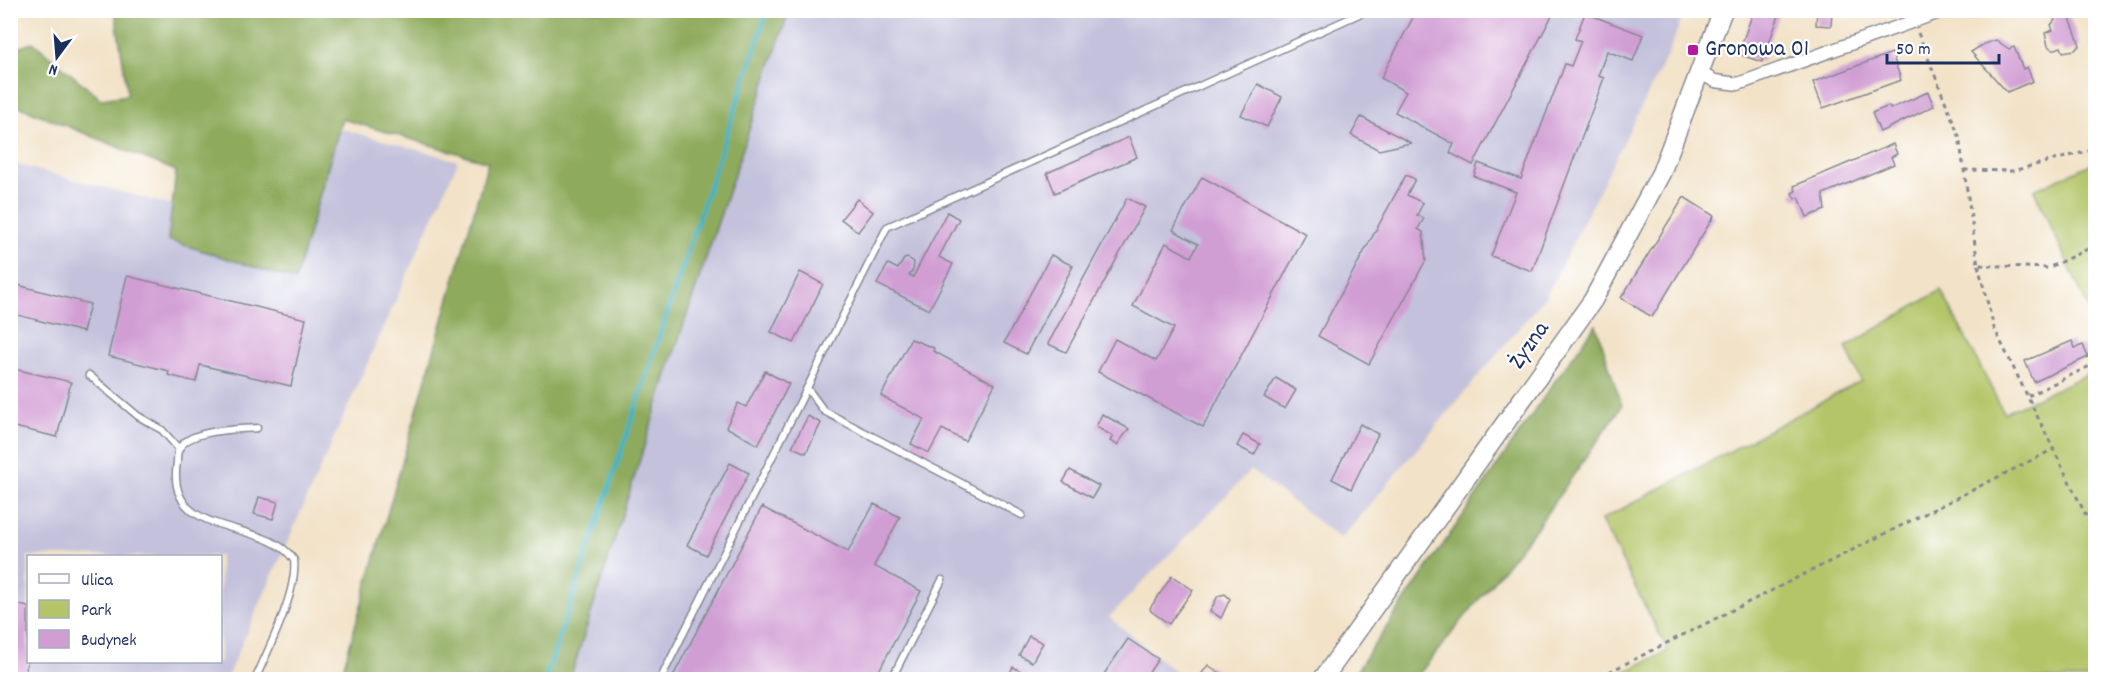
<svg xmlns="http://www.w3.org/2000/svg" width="2106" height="690" font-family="Dekko,sans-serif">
<rect width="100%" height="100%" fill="#fff"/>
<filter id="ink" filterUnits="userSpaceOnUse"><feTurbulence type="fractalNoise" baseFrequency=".0167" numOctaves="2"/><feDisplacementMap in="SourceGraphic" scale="12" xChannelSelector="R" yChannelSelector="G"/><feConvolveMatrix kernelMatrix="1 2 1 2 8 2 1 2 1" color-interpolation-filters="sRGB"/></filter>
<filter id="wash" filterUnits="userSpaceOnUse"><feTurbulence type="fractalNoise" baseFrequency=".008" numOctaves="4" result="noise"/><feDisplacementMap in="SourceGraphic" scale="24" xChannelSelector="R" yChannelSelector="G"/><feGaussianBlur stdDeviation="1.35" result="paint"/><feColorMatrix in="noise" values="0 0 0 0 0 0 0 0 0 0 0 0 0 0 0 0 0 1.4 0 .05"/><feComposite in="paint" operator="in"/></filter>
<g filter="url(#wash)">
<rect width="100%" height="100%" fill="#f2e2c7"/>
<g fill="#c3c1db" fill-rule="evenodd">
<polygon points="789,11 1685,11 1668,54 1546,296 1341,539 1251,470 1109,617 1184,679 570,680 671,362"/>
<path d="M331 126 458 161 226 679H11L10 163 301 239ZM28 556H220V662H28Z"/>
</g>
<g fill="#b3c568" stroke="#677a63" stroke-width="1.5">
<polygon points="2095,162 2095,322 2034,190"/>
<polygon points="1941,290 2004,413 2095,371 2095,679 1610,679 1668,651 1601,520 1861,381 1846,347"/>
</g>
<g fill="#8eaa5c" stroke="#546c5d" stroke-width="1.5">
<polygon points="115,11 789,11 671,362 570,679 340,679 488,162 342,119 295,280 168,240 176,171 11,103 11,51 33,42 101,99 128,95"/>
<polygon points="1596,325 1622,406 1537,527 1415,679 1351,679 1555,381"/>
</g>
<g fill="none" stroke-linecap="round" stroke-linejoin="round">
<polyline stroke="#47b4c3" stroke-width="4.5" points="545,680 768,10"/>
</g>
<g id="blocks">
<g fill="#d19ed4">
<polygon points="1417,10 1434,10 1446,17 1449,10 1555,10 1473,165 1450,153 1454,144 1395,112 1406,92 1381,78"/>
<polygon points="1754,10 1781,10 1762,62 1738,54"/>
<polygon points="1817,10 1832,10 1831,26 1816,25"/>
<polygon points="2051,10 2067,10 2080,45 2075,50 2063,52 2061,47 2053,50 2048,46 2045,33 2053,30 2051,25 2055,20"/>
<polygon points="1585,13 1643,35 1633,61 1607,51 1598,76 1604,78 1532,271 1491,256 1516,192 1474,176 1478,163 1521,179 1565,64 1571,66 1581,41 1575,39"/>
<polygon points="1996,40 2009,49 2014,47 2023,69 2027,67 2033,81 2007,92 1971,52 1984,44"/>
<polygon points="1892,53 1901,80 1823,108 1813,82"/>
<polygon points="1258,84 1282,97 1267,127 1241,115"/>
<polygon points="1928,92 1934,106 1880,132 1872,113 1889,106 1890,109"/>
<polygon points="1361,117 1394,134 1411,143 1379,150 1351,135"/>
<polygon points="1129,137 1137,157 1055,193 1047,173"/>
<polygon points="1893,144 1897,154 1891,157 1894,164 1823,194 1825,210 1807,217 1799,197 1795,199 1792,193 1796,191 1794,186"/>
<polygon points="1406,175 1415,179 1407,195 1423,203 1417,215 1424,218 1418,229 1423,232 1426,260 1369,364 1318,336"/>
<polygon points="1202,177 1306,234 1203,427 1098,372 1115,339 1156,361 1174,328 1133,306 1166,243 1191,257 1198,244 1173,230"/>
<polygon points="1684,197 1714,216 1652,317 1621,298"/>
<polygon points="1127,198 1145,207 1066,352 1048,344"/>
<polygon points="857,199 873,212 858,232 841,219"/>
<polygon points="947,212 959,219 939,257 953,264 929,310 877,284 888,264 898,269 904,259 908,258 914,262 913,270 909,275 913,277"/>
<polygon points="1051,255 1073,266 1026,354 1004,343"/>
<polygon points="800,272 823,284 794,343 771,332"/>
<polygon points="127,276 306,319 291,386 200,365 196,382 168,375 169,371 108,356"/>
<polygon points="10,283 90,304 83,332 10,313"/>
<polygon points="911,339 934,348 933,351 995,384 965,441 942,429 929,453 911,444 924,419 881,396"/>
<polygon points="2072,341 2075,348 2083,345 2088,357 2034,382 2025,361"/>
<polygon points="10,368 71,382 57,437 10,426"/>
<polygon points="765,371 789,384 758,445 726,427 738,403 746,407"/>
<polygon points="1276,378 1296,390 1285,409 1264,397"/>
<polygon points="1102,414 1129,429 1117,445 1110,441 1113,436 1096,427"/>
<polygon points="808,416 821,423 806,453 792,447"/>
<polygon points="1360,424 1378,434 1351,489 1332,479"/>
<polygon points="1243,435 1260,444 1254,455 1237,446"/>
<polygon points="730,463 749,473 706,555 687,545"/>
<polygon points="1070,470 1099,486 1092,498 1063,482"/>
<polygon points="259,497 278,502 273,519 254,514"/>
<polygon points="874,504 900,517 874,566 921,591 874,680 671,680 762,507 848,552"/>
<polygon points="1172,576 1193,590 1169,624 1151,611 1150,608"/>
<polygon points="1225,594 1230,599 1221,618 1210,611 1218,596"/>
<polygon points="10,602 28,607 28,659 24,680 10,680"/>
<polygon points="1029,636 1043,643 1032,662 1019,655"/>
<polygon points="1128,639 1158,659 1144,680 1100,680"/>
<polygon points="1208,665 1221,674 1217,680 1197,680"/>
<polygon points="1013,667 1026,674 1023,680 1006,680"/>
</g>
</g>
</g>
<g filter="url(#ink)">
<use href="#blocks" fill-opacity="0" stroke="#868892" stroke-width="1.5"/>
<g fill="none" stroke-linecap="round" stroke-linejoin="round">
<defs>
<g id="lane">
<polyline points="89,375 138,416 162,430 179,449"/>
<polyline points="1022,515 824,411 807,388 887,227 1368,10"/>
<path d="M255 680C268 650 298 591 294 560 265 516 164 542 177 462 177 458 177 452 179 449 189 429 237 430 257 428"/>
<polyline points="660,680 807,388"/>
<polyline points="891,680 942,580"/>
</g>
<polyline id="street" points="1700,73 1715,81 1738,84 1945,10"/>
<polyline id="secondary" points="1322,680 1593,300 1661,173 1723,10"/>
</defs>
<use href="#lane" stroke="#868892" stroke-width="9"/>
<use href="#street" stroke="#868892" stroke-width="15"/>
<use href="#secondary" stroke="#868892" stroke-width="21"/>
<g stroke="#868892" stroke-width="3" stroke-dasharray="4.5 4.5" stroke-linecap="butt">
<polyline points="1918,33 1959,136 1978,265 2048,268 2096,245"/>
<polyline points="1964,170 2012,171 2096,149"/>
<polyline points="1978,265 1994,328 2096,536"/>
<polyline points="2028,396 2096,363"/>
<polyline points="1593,680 2054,449"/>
</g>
<use href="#lane" stroke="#fff" stroke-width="6"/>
<use href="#street" stroke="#fff" stroke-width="12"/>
<use href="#secondary" stroke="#fff" stroke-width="18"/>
</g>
</g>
<rect fill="#b5179e" stroke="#fff" stroke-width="2" x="1687" y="44" width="12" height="12" rx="3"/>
<g text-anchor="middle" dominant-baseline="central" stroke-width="4.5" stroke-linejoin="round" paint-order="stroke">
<g font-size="24" fill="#1b2f5e" stroke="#fff" text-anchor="start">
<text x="1705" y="50">Gronowa 01</text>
</g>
<g font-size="24" fill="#1b2f5e" stroke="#fff">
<text transform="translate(1530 346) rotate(-55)">Żyzna</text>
</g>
</g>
<rect width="2106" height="690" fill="none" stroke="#fff" stroke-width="36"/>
<rect x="27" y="555" width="195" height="108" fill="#ffffff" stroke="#a4acbf" stroke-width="1.5"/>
<rect x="39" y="574" width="30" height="9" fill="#ffffff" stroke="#a4acbf" stroke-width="1.5"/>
<text x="81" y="585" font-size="18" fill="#1b2f5e">Ulica</text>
<rect x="39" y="600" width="30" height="18" fill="#b3c568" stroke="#a4acbf" stroke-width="1.5"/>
<text x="81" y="615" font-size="18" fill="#1b2f5e">Park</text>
<rect x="39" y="630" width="30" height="18" fill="#d19ed4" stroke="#a4acbf" stroke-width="1.5"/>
<text x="81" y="645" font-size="18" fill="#1b2f5e">Budynek</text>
<g transform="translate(57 57) rotate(196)" stroke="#ffffff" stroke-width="4.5" paint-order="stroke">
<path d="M0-4.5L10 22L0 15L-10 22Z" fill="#1b2f5e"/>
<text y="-9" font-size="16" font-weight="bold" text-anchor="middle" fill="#1b2f5e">N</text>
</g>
<path d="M1887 54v9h112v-9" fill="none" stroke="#1b2f5e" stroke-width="3"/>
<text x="1896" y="54" font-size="18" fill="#1b2f5e" stroke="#ffffff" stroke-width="4.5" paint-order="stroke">50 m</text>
</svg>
